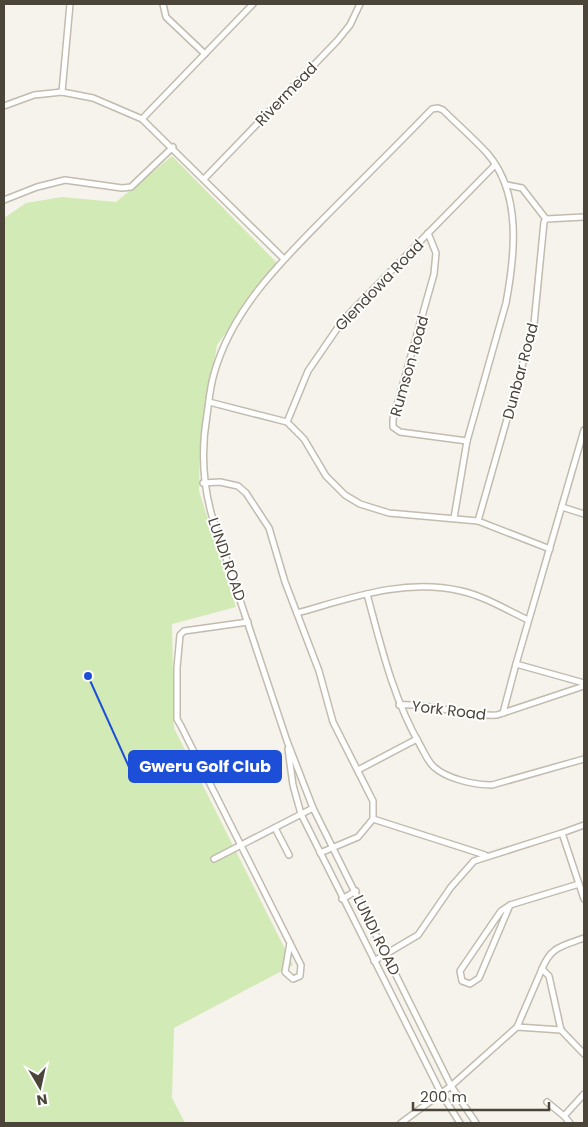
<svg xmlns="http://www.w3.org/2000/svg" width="588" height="1127" font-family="Poppins,sans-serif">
<rect width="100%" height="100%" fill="#f6f3ec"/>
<polygon fill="#d2eab5" points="172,156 277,263 217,345 200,441 199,491 236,607 172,624 174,728 293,965 174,1028 172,1098 185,1123 4,1123 4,218 26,203 62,197 116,202"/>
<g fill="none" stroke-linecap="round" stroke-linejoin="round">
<defs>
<g id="minor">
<polyline points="163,4 166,17 205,54"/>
<polyline points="62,92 70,4"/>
<polyline points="4,106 34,95 62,92 93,98 142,119 284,259"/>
<polyline points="142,119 253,4"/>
<polyline points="204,179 337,41 350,25 360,4"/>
<polyline points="507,185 522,188 546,219"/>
<polyline points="4,200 37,187 65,180 122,188 131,187 173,147"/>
<polyline points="546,219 584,217"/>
<polyline points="428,233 436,253 434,274 393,419 393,427 400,432 467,441"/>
<polyline points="209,402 287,422 304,439 326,476 345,495 360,504 389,513 478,521 550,549"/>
<polyline points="287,422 308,371 343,320 495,165"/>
<polyline points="203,483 220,482 238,486 246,493 269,528 285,582 319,671 333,722 373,801 373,819"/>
<polyline points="562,507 584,514"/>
<path d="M454 518 467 441 506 303C515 255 522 193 487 153 473 138 457 124 443 110L438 108 432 109C400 142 368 174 336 206 288 255 233 305 214 374 210 387 209 401 207 415 201 450 202 481 212 516L287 741 313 808 451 1086 476 1123"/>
<polyline points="478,521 534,324 544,222 546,219"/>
<path d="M367 594C381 646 393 698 420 745 424 752 428 762 434 767 447 779 475 785 492 785L584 759"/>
<path d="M297 613C351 598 404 578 461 591 484 596 507 610 528 620"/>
<polyline points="248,622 184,631 180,635 177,668 177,719 181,726 301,965 300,976 293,979 285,972 290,943"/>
<polyline points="516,664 584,430"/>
<path d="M399 705C432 703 464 717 497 715L584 686"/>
<polyline points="503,713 516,664 584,683"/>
<polyline points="288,749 293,785 301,814 441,1093 460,1123"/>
<polyline points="358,770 417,739"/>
<polyline points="275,828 289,855"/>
<polyline points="562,833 584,825"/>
<polyline points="320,853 358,837 373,819 485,855"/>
<polyline points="214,859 313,808"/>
<polyline points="342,899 356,891"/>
<polyline points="510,905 479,978 470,984 462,981 460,971 501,911 510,905 579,884"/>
<path d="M584 938C563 946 551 946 542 969L549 976 561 1030 584 1054"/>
<polyline points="374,961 418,935 451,887 474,861 562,833 584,899"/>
<polyline points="542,969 517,1027 561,1030"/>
<polyline points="547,1102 564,1116"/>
<polyline points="401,1123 451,1086 517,1027"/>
<polyline points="570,1123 564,1116 584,1094"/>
</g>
</defs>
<use href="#minor" stroke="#c2bbae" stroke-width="8"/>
<use href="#minor" stroke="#fff" stroke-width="5"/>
</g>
<g text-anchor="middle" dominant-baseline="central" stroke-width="4" stroke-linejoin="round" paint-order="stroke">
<g font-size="15" fill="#4b4439" stroke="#fff">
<text transform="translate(286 94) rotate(-46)">Rivermead</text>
<text transform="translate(379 285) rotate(-46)">Glendowa Road</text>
<text transform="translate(409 366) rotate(-74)">Rumson Road</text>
<text transform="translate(520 371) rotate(-75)">Dunbar Road</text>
<text transform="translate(227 559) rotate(71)">LUNDI ROAD</text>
<text transform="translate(449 710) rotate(7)">York Road</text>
<text transform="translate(377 935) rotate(64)">LUNDI ROAD</text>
</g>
</g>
<path fill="none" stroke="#1d4ed8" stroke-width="2" d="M88 676L129 767"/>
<circle fill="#1d4ed8" stroke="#fff" stroke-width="2" cx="88" cy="676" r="5"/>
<rect fill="#1d4ed8" stroke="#1d4ed8" stroke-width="2" x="129" y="751" width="152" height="31" rx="5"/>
<g font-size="16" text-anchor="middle" font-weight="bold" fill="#fff">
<text x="205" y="772">Gweru Golf Club</text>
</g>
<rect width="588" height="1127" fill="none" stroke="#4b4439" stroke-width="10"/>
<g transform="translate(40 1087) rotate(171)" stroke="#ffffff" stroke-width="4" paint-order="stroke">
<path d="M0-4L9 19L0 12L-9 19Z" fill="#4b4439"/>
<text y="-8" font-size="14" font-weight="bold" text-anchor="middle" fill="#4b4439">N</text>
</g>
<path d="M413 1102v8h136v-8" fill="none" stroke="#4b4439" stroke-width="2.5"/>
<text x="420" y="1102" font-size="15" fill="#4b4439" stroke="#ffffff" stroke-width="4" paint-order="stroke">200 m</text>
</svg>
